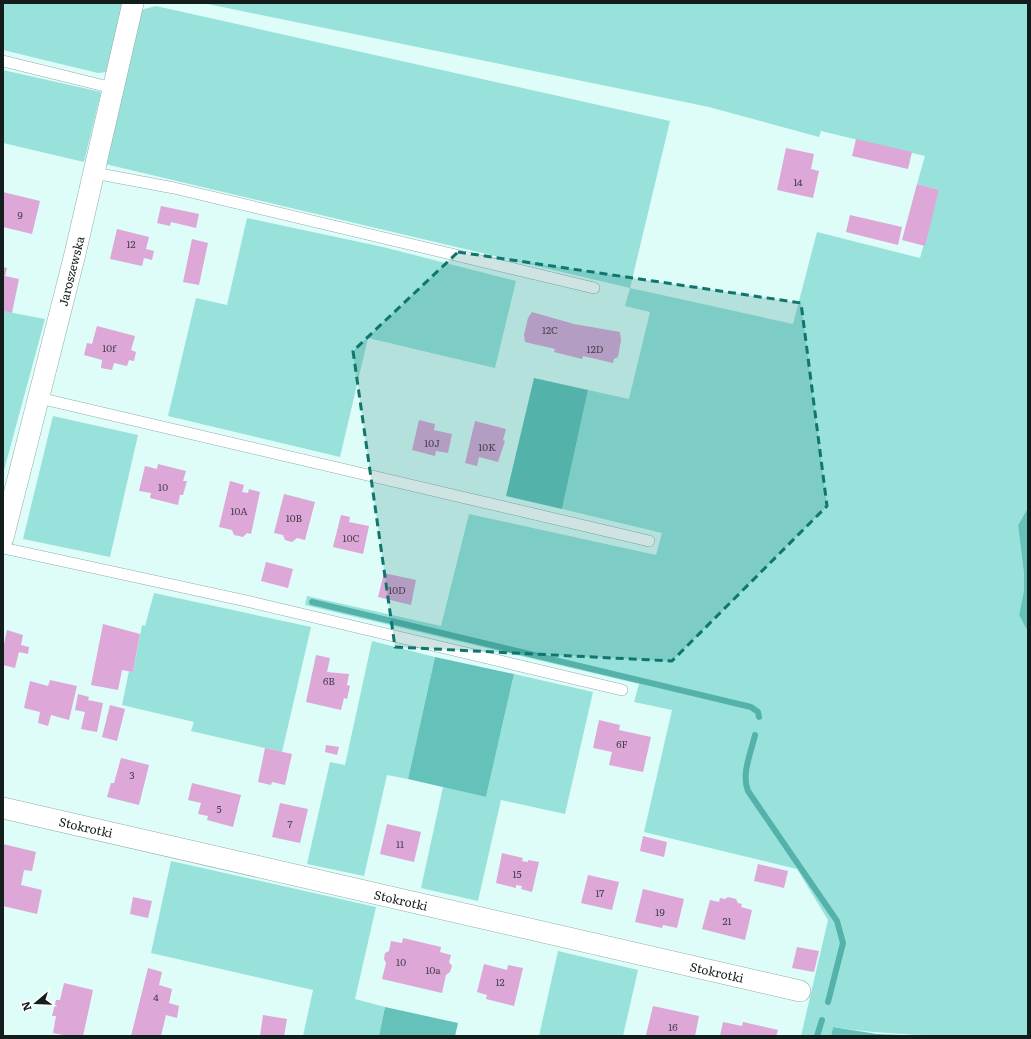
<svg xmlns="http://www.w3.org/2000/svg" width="1031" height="1039" font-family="Literata,serif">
<rect width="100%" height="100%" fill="#defcf8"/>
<g fill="#99e2db">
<polygon points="3,3 123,3 107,72 98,73 3,50"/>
<path d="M203 3H1028V508L1018 525 1024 574V590L1019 615 1028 632V1036C962 1036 898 1037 833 1027L831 1036H801L828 920 797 869 644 832 672 710 634 702 639 684 305 605 307 596 441 626 469 514 656 555 662 533 562 509 588 390 629 399 650 312 625 306 630 288 101 163 136 16 144 9 156 6 670 121 630 288 793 324 817 232 920 258 939 190 917 184 925 156 821 131 819 137 709 107Z"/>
<polygon points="3,70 101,92 84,162 3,143"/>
<polygon points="247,218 383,247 516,281 495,368 368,338 340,457 168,416 196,298 227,305"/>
<polygon points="3,311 45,319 3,474"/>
<polygon points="53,416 138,435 110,557 23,539"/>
<polygon points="154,593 311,627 282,752 191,731 194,722 122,705 129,671 133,672 142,625 145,626"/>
<polygon points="372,641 435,657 408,779 387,775 364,876 307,864 330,762 345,765"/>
<polygon points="514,674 593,692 565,814 501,800 478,901 421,888 443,787 486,797"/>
<polygon points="171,861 376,907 355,999 385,1007 379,1036 303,1036 313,990 151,953"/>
<polygon points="558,951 638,970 623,1036 539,1036"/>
</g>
<g fill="#65c2ba">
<polygon points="534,378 588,390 562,509 506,496"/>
<polygon points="1028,508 1028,632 1019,615 1024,590 1024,574 1018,525"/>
<polygon points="435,657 514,674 486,797 408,779"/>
<polygon points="385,1007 458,1023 455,1036 379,1036"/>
<polygon points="833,1027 877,1034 926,1036 831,1036"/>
</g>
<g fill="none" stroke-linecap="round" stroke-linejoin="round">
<g stroke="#54b2aa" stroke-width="6">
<polyline points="312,602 751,707 758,712 759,717"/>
<path d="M755 735C751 753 741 774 748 791L837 921 843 943 828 1002"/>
<polyline points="817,1036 822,1020"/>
</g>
</g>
<g fill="#dda7d8">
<polygon points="856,139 912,152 908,169 852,156"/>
<polygon points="786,148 814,154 811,169 819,171 813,198 777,190"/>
<polygon points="917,184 939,190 925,246 902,240"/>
<polygon points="3,192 40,201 32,234 3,227"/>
<polygon points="161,206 199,214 196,228 171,222 170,226 157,223"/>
<polygon points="850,215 902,227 898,245 846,232"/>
<polygon points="117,229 149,237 146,249 154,251 152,260 144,258 142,266 110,259"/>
<polygon points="192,239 208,243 199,285 183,282"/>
<polygon points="3,267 7,268 5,276 19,279 12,313 3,311"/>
<polygon points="532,312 574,324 620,332 621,340 618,357 614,359 613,363 583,356 582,359 554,352 555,349 525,342 524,335 528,318"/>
<polygon points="97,326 135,336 131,350 136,352 134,361 129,360 127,366 114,363 112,370 101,368 102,360 84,355 87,343 92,344"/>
<polygon points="419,420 435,424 434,430 452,434 448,453 436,451 435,456 412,450"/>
<polygon points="475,421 506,429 503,440 505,441 498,462 479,457 477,466 465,463"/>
<polygon points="158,464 186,471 183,481 187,481 183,495 180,495 178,505 150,498 151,493 139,491 145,466 157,469"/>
<polygon points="230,481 244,485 242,492 248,493 249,489 260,492 251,534 247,533 243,537 234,535 232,530 219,527"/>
<polygon points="284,494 315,502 305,540 297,538 292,542 285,540 283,535 274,533"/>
<polygon points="341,515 350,517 349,522 369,526 363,554 333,547"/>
<polygon points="266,562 293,569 288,588 261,581"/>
<polygon points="384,573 416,580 411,605 378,597"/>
<polygon points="103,624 140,634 133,672 122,670 118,690 91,685"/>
<polygon points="7,630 23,635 21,645 29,647 28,654 19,652 15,668 3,665 3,649"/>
<polygon points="316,655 330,658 327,672 349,674 347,685 350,686 347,699 344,698 341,710 306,702"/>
<polygon points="50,680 77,686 69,720 51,715 48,726 38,723 40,712 24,708 30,681 48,686"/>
<polygon points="78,694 89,697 88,700 103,703 97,732 81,729 85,712 75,710"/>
<polygon points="110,705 125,709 117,741 102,737"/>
<polygon points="599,720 620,725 619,730 651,737 643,772 609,765 612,752 593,748"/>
<polygon points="326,745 339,747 337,755 325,752"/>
<polygon points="265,748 292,754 285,785 272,782 271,785 258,782"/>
<polygon points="121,758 149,765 139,805 107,797 111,783 114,783"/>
<polygon points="192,783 241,795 233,827 207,820 208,816 198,814 201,803 188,800"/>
<polygon points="280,803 308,809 300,843 272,837"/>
<polygon points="387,824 421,832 414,862 380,854"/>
<polygon points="643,836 667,842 664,857 640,851"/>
<polygon points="3,844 36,852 32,871 24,870 21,885 42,890 37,914 3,906"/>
<polygon points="502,853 523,858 522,861 528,862 528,860 539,862 532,892 521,889 522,886 516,885 516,888 496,883"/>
<polygon points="758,864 788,871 784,888 754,881"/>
<polygon points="588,875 619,882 612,910 581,903"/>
<polygon points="643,889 684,899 677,928 663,925 662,928 635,922"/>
<polygon points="133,897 152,901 148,918 130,914"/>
<polygon points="728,897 736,899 738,903 742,904 741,907 752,910 745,940 702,929 710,900 719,902 720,898 725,899"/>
<polygon points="403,938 441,947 440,952 451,955 449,962 452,966 450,972 446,975 442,993 382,979 386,963 384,959 385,953 389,951 391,941 402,943"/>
<polygon points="797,947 819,951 814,972 792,968"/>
<polygon points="484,964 507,970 508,965 523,968 514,1006 486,999 487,995 477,992"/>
<polygon points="148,968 162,972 159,985 172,989 169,1003 179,1006 177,1018 166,1015 161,1036 131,1036"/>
<polygon points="64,983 93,990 83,1036 68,1036 53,1033 56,1016 52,1016 56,1000 60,1000"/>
<polygon points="653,1006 699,1016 695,1036 646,1035"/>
<polygon points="263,1015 287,1019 284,1036 260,1036"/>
<polygon points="723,1022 742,1026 743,1022 778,1030 776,1036 720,1036"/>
</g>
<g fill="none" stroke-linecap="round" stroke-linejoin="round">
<defs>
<g id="lane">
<polyline points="3,61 113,88"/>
<polyline points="94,173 174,188 594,288"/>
<polyline points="39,398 649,541"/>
<polyline points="3,548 255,603 622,690"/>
</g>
<g id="street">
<polyline points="3,538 75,254 133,3"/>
<polyline points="3,808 800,991"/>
</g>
</defs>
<use href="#lane" stroke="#91aeaa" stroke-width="12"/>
<use href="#street" stroke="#91aeaa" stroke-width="22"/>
<use href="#lane" stroke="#fff" stroke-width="11"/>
<use href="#street" stroke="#fff" stroke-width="21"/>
</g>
<path fill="#0f766e" fill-opacity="0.2" stroke="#0f766e" stroke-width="3" stroke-dasharray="8 5" stroke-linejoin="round" d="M458 252 801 303 827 506 672 661 395 647 353 351Z"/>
<g text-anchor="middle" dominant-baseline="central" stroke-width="4" stroke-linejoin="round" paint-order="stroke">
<g font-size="10" fill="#46404b">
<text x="798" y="181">14</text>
<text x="20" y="214">9</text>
<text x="131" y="243">12</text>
<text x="550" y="329">12C</text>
<text x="109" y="347">10f</text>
<text x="595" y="348">12D</text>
<text x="432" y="442">10J</text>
<text x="487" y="446">10K</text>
<text x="163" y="486">10</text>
<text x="239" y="510">10A</text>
<text x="294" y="517">10B</text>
<text x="351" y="537">10C</text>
<text x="397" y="589">10D</text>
<text x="329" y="680">6B</text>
<text x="622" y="743">6F</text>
<text x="132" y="774">3</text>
<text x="219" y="808">5</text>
<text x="290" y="823">7</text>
<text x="400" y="843">11</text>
<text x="517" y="873">15</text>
<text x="600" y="892">17</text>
<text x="660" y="911">19</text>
<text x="727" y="920">21</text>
<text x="401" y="961">10</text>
<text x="433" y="969">10a</text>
<text x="500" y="981">12</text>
<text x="156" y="996">4</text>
<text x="673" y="1026">16</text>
</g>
<g font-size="12" fill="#131d1c" stroke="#fff">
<text transform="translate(71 271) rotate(-76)">Jaroszewska</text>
<text transform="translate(86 827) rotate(13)">Stokrotki</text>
<text transform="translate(401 900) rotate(13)">Stokrotki</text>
<text transform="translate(717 972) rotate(13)">Stokrotki</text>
</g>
</g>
<rect width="1031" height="1039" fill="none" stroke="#131d1c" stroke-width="8"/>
<g transform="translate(36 1003) rotate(251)" stroke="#ffffff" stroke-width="3" paint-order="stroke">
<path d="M0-3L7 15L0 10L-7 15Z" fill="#131d1c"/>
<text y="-6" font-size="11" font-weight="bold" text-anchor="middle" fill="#131d1c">N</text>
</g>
</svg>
